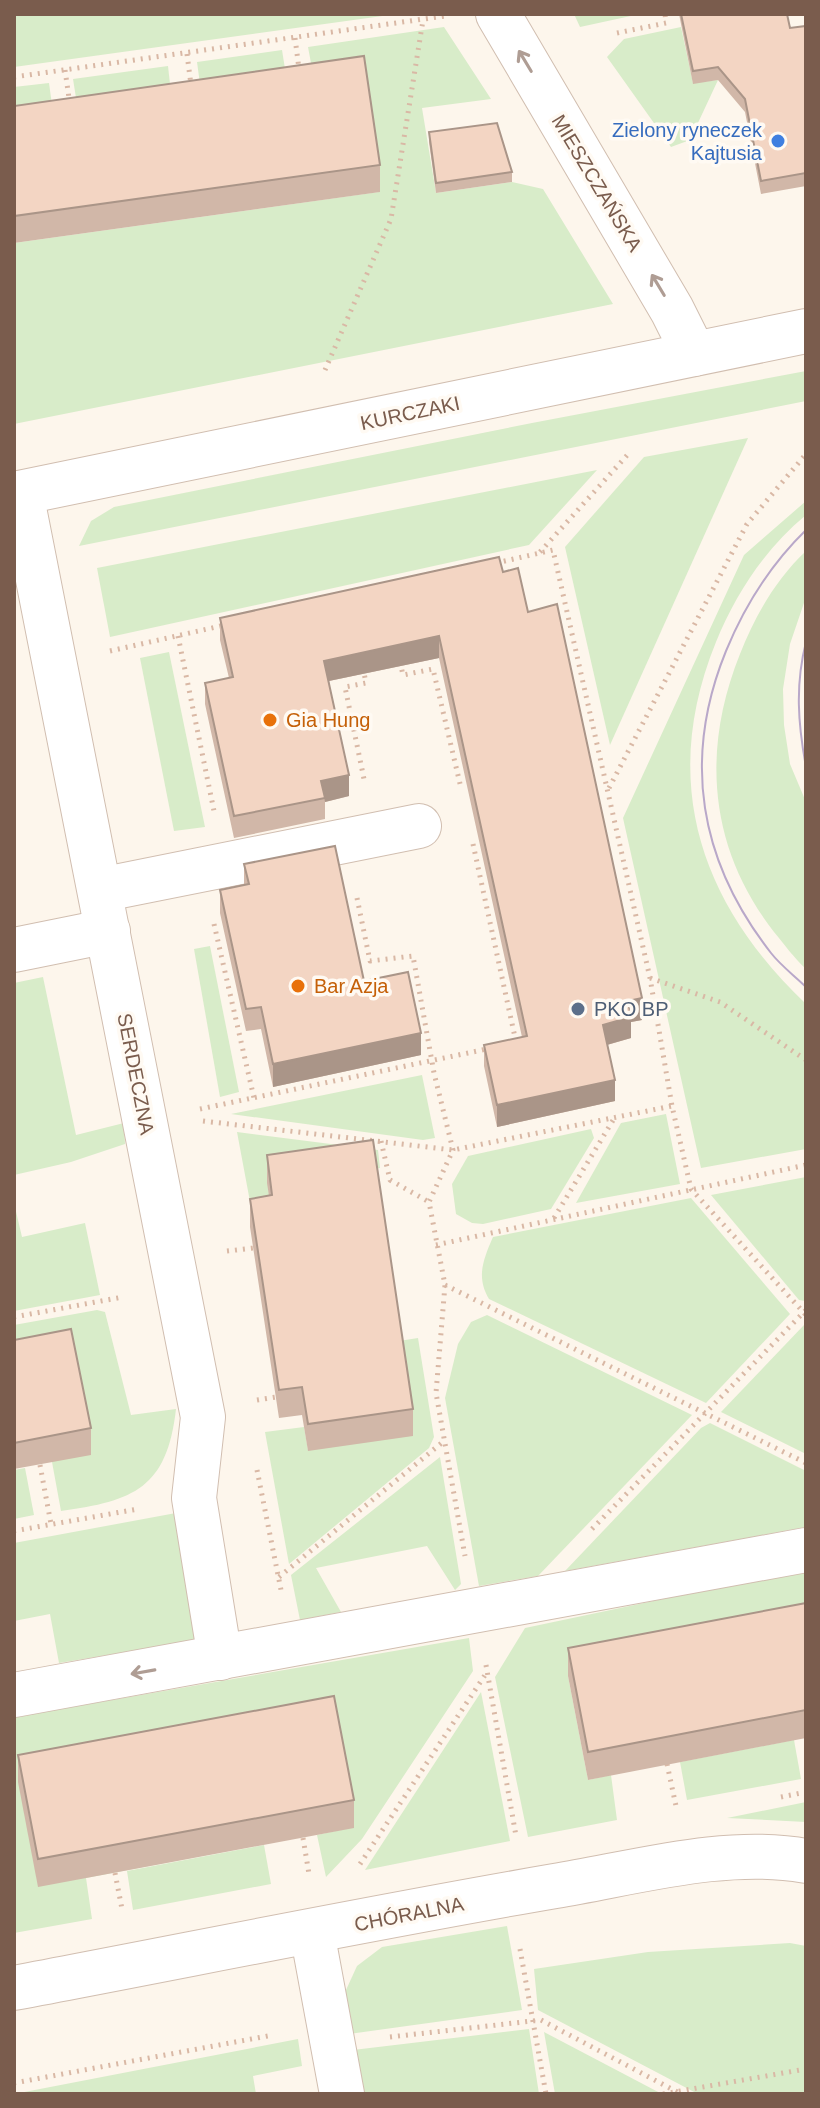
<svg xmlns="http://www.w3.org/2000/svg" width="820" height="2108" font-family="Arial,sans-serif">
<rect width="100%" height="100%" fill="#fdf6ec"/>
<g fill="#d8ecc9">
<polygon points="14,14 397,14 14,67"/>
<polygon points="574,14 640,14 580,27"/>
<polygon points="444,27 491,99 422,108 436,193 512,182 543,189 613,304 14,424 14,243 379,192 316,90 308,47"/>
<polygon points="681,27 693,83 718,80 690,140 671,147 607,57 624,39"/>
<polygon points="282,50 289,94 203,106 197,62"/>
<polygon points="168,66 173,111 80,123 73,79"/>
<polygon points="49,83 55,127 14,133 14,87"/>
<polygon points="806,371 806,401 79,546 91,521 114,507 532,423"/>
<polygon points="748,438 610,745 565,547 644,457"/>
<polygon points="597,470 529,545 110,637 97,568"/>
<path d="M806 501V515C765 549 736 593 716 642 659 782 700 903 806 1004V1149L701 1168 623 818 744 555Z"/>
<path d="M806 551V597L790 644 783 689 784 725 790 764 806 802V969C794 958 784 944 774 932 709 848 701 751 740 654 755 616 776 579 806 551Z"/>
<polygon points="169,652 205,827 174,831 140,658"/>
<polygon points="210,946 239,1092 220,1097 194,949"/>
<polygon points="43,977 76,1135 124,1123 125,1144 71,1162 14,1175 14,983"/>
<polygon points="422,1075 435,1138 423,1140 231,1114"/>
<polygon points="666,1114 680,1184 576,1203 621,1123"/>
<polygon points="591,1129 594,1138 551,1209 483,1224 472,1223 456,1214 452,1184 468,1156"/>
<polygon points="237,1132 378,1150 380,1168 268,1183 270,1205 251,1207"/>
<polygon points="806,1177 806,1300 805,1301 799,1300 711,1195"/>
<path d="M691 1198 790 1314 706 1403 489 1299C476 1277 483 1260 493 1237Z"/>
<polygon points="14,1203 22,1237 85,1223 100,1295 14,1311"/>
<path d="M97 1310 105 1312 131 1415 176 1409C167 1488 134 1501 61 1511L52 1462 14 1367V1325Z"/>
<polygon points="487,1315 692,1415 538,1576 479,1586 445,1398 458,1344 471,1322"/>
<polygon points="804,1325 806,1326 806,1454 721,1412"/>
<polygon points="418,1338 434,1437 429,1448 289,1564 265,1432 304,1427 308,1450 399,1341"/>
<polygon points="710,1423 806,1471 806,1527 565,1571 701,1428"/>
<polygon points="440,1457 461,1584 455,1590 427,1546 316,1568 341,1612 300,1620 291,1575"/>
<polygon points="25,1468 34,1515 14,1519 14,1470"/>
<polygon points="176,1513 198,1640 59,1663 50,1614 14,1621 14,1543"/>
<polygon points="806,1569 806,1630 568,1676 588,1780 611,1775 617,1820 528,1837 495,1677 525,1628"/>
<polygon points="469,1638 473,1671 362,1839 326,1877 317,1835 354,1827 86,1878 92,1919 14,1933 14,1717"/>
<polygon points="481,1692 510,1841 365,1870"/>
<polygon points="794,1740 801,1779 687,1800 680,1762"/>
<polygon points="806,1802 806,1822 727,1818"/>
<polygon points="264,1845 271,1884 133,1910 127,1871"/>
<polygon points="507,1926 522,2010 349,2034 346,2022 346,1990 357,1966 382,1947"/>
<polygon points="790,1943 806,1946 806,2094 698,2094 538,2010 534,1969 648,1952"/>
<polygon points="529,2029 539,2094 361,2094 353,2050"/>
<polygon points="544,2032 662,2094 555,2094"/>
<polygon points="298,2039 302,2066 253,2076 256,2094 14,2094"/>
</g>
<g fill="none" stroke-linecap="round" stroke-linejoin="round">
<defs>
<g id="minor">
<polyline points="498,14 672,310 694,354"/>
<polyline points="21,493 203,1417 194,1498 220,1658"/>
<polyline points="14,494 806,331"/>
<polyline points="100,890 419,826"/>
<polyline points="14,950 108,931"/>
<polyline points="14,1695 806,1550"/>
<polyline points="312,1932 342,2094"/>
<path d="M14 1988C194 1954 374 1917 555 1886 634 1873 727 1846 806 1861"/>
</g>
</defs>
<use href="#minor" stroke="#d1beb0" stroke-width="46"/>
<g stroke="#d9b8a5" stroke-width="5" stroke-dasharray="2 6" stroke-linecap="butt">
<polyline points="617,33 666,23 665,14"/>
<polyline points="295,38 299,69"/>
<polyline points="187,54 191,85"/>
<polyline points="65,70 70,105"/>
<polyline points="14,77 445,16"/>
<polyline points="325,370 391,219 423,20"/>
<polyline points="540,552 630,452"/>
<polyline points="496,563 553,550 650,978 672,1106 691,1189 806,1315"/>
<polyline points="178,636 214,811"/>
<polyline points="110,651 225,625"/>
<polyline points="400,662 403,675 433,669 461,788"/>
<polyline points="363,668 366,683 345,687 364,779"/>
<polyline points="609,788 747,524 806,454"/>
<polyline points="473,844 516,1042"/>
<polyline points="357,898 370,961 413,956 434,1073 453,1150 429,1202 445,1285 436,1393 465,1556"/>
<polyline points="214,924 254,1098"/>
<polyline points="650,978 720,1002 806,1060"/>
<polyline points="200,1109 487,1049"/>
<polyline points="203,1121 453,1150 672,1106"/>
<polyline points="381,1141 390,1180 429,1202"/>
<polyline points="554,1218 615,1117"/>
<polyline points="436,1245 806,1165"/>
<polyline points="227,1251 254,1248"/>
<polyline points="445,1285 806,1463"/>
<polyline points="14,1317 123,1297"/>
<polyline points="257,1400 276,1397"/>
<polyline points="40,1465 51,1524"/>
<polyline points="257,1470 281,1590"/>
<polyline points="592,1529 806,1310"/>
<polyline points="14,1531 138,1509"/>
<polyline points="279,1577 444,1441"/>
<polyline points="486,1665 516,1836"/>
<polyline points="667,1764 676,1806"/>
<polyline points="781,1797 806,1792"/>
<polyline points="303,1838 309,1874"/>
<polyline points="360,1864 487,1672"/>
<polyline points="115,1873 122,1909"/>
<polyline points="520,1949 546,2094"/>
<polyline points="390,2037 541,2020 681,2094"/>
<polyline points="14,2083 273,2035"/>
<polyline points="663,2094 806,2069"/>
</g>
<use href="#minor" stroke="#fff" stroke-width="44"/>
<g stroke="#b9a8c9" stroke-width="2">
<path d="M806 530C770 565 745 605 726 651 682 759 699 861 771 953 781 966 795 976 806 987"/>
<path d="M806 642C795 685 798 724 806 767"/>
</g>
</g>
<g fill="#d1b7a8">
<polygon points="679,14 787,14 790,28 806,26 806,186 761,194 745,112 718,80 693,84"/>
<polygon points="14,106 380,165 380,192 14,243"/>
<polygon points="429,132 512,172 512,182 436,193 429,142"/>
<polygon points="503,572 528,612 642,1020 631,1022 631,1038 607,1045 615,1101 497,1127 484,1066 484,1045 522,1037 439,658 329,681 349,796 325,802 325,819 234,838 205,704 205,683 229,678 220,640 220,618"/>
<polygon points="244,864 364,981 421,1055 273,1087 261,1029 246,1031 220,913 220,890 244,885"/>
<polygon points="267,1155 413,1409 413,1436 308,1451 302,1415 279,1418 250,1227 250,1199 269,1196 267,1183"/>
<polygon points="14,1340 91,1428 91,1455 14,1469"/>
<polygon points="806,1603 806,1738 588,1780 568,1676 568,1648"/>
<polygon points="18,1755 354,1800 354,1828 38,1887 18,1782"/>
</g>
<g fill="#aa9588">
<polygon points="439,636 439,658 324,682 324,661"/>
<polygon points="349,775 349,796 325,802 321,781"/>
<polygon points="642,998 642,1020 631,1022 631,1038 603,1046 603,1025 628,1001"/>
<polygon points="421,1033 421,1055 273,1087 273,1064"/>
<polygon points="615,1080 615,1101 497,1127 497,1105"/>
</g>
<g fill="#f3d5c3" stroke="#aa9588" stroke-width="2">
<polygon points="681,14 787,14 790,28 806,26 806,173 761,181 745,99 718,67 693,71"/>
<polygon points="364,56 380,165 14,216 14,106"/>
<polygon points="497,123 512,172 436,183 429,132"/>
<polygon points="499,557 503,572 518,568 528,612 557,604 642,998 628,1001 631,1017 603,1025 615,1080 497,1105 484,1045 527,1036 439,636 324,661 349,775 321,781 325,798 234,816 205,683 233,677 220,618"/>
<polygon points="335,846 364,981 408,972 421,1033 273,1064 261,1007 246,1009 220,890 249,884 244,864"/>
<polygon points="373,1140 413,1409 308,1424 302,1387 279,1390 250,1199 272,1195 267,1155"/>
<polygon points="71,1329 91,1428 14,1443 14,1340"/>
<polygon points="806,1603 806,1710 588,1752 568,1648"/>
<polygon points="334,1696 354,1800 38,1859 18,1755"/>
</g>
<defs><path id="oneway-shaft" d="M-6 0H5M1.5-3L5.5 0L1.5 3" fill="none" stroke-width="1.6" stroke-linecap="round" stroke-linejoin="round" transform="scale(2)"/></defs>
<g stroke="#af9d94">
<use href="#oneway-shaft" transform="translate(525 61) rotate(-121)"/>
<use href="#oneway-shaft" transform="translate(658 285) rotate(-121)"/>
<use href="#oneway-shaft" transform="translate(143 1672) rotate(170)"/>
</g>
<circle fill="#3f7fe0" stroke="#fffaf3" stroke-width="3" cx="778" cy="141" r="8"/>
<g fill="#e8710a" stroke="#fffaf3" stroke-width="3">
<circle cx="270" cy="720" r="8"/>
<circle cx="298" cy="986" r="8"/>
</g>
<circle fill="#5c6f8a" stroke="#fffaf3" stroke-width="3" cx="578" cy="1009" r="8"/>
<g text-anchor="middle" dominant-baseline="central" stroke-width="7" stroke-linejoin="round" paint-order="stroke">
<g font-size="20" fill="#366cbe" stroke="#fffaf3" text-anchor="end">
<text x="762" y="130">Zielony ryneczek<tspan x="762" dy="23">Kajtusia</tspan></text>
</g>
<g font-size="20" fill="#7a5c4d" stroke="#fffaf3">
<text transform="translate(597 183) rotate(59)">MIESZCZAŃSKA</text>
<text transform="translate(410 413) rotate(-12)">KURCZAKI</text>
<text transform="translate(136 1074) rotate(79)">SERDECZNA</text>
<text transform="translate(409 1914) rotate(-11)">CHÓRALNA</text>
</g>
<g font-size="20" fill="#c56008" stroke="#fffaf3" text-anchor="start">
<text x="286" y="720">Gia Hung</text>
<text x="314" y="986">Bar Azja</text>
</g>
<g font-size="20" fill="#4e5e75" stroke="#fffaf3" text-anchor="start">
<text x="594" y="1009">PKO BP</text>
</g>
</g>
<rect width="820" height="2108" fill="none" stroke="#7a5c4d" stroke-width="32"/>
</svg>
